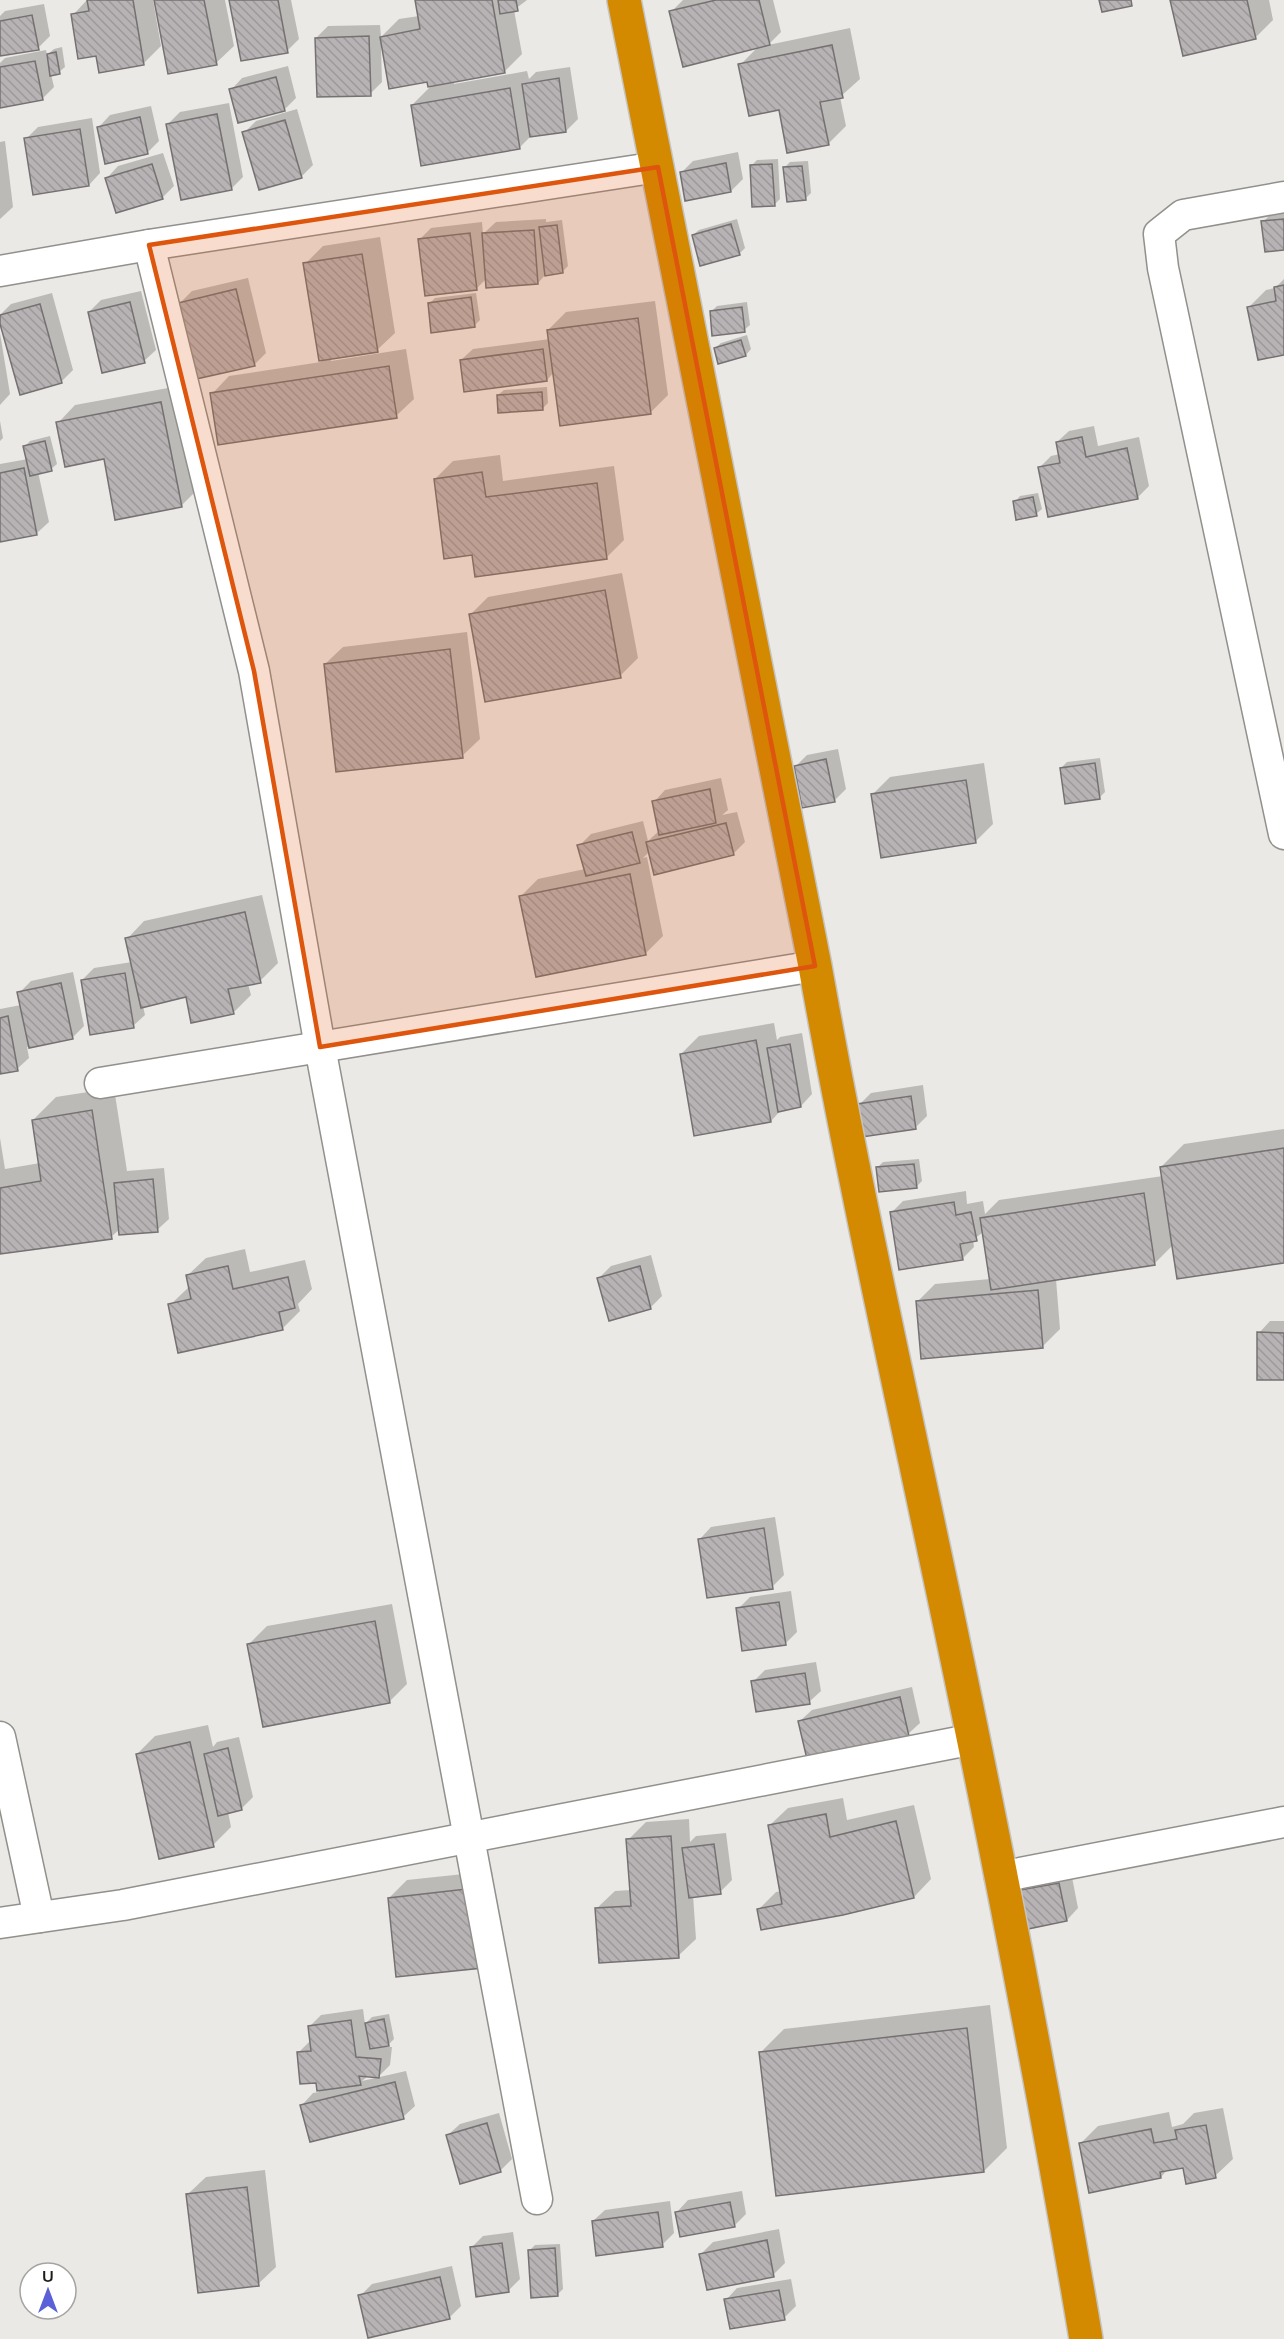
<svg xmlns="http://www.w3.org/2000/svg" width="1284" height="2339" font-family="'Nunito Sans',sans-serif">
<defs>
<pattern id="building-back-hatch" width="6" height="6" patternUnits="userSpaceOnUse" patternTransform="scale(1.5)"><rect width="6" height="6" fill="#b7b2b4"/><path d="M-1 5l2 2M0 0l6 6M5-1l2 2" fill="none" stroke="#9d989a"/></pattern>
</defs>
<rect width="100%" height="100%" fill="#ebe9e5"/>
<g fill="#0003">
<polygon points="87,0 153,0 161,46 143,64 97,54 73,15"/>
<polygon points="156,0 225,0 234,46 216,63"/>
<polygon points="230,0 291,0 299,39 287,51"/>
<polygon points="416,0 527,0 514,10 522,54 505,71 454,81 454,84 527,71 529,79 536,72 570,67 578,119 566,131 531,136 519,148 412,105 433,84 383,48 381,48 382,82 370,94 316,38 328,26 380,25 381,37 399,19 419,16"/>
<polygon points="683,0 773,0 781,32 768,45 850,28 860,79 840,97 846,126 828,144 780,108 740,65 758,47 671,12"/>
<polygon points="1171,0 1269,0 1273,20 1256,37 1184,54"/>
<polygon points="44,4 50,36 38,48 0,55 0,16 5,11"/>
<polygon points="62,47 65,67 59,72 51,74 54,87 42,99 0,104 0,63 5,58 46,50 47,55 54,49"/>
<polygon points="288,66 296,98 283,111 231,90 242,78"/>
<polygon points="229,103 243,177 231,189 168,124 180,112"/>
<polygon points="151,106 159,141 147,153 99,127 110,115"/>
<polygon points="297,109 313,165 301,177 244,133 256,121"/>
<polygon points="92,118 100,173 89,185 26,139 38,127"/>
<polygon points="5,141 13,207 0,219 0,142"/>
<polygon points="738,152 743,179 731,191 686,199 681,173 693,161"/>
<polygon points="163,153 174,186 162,198 107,178 118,166"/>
<polygon points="778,159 780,199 774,205 751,166 757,160"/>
<polygon points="808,161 811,193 805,199 784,168 790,162"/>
<polygon points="1284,209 1284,249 1263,222 1275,210"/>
<polygon points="546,219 546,222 562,220 568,266 562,272 546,274 538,283 487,278 476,289 419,240 431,228 482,222 483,234 496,222"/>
<polygon points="737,219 745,248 739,254 693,235 699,230"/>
<polygon points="380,237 395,333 377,350 331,358 331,361 406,349 414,399 396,416 212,394 229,376 321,362 305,264 323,246"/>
<polygon points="248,278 266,353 254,365 180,303 192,291"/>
<polygon points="1284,279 1284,354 1248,308 1266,290 1275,288"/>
<polygon points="141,291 156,350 144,361 89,312 101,300"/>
<polygon points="52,293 73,370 61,382 0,318 0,315 11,304"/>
<polygon points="476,293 480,320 474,326 430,303 435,298"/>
<polygon points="655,301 668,395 650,413 554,372 547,380 461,360 473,349 550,339 548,330 566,312"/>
<polygon points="747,302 750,325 744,330 711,312 717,306"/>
<polygon points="0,333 10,394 0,405"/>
<polygon points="747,335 751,349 746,355 719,363 715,348 721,343"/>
<polygon points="179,386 199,488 181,506 105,457 58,423 75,405"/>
<polygon points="547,387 548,403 542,409 498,395 504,390"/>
<polygon points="0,421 3,438 0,441"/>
<polygon points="1094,426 1098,446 1139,437 1149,486 1137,498 1039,468 1051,456 1060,454 1057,442 1069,431"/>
<polygon points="50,436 57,464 51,469 38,472 49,522 37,533 0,541 0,464 28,459 25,446 30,441"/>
<polygon points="500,455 503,481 614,466 624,540 606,558 474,554 435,479 453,461"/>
<polygon points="1038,493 1042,509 1036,514 1015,502 1020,496"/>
<polygon points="622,573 638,658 620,676 471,614 488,597"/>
<polygon points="467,632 480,739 462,756 325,664 343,647"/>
<polygon points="838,749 846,789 834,801 795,767 807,755"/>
<polygon points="1100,758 1105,792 1099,798 1061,768 1067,762"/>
<polygon points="984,763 993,824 975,842 873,794 890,777"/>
<polygon points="721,778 728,810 722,815 737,812 745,842 733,854 649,852 643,858 647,857 663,936 645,954 521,896 538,879 585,869 579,846 591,834 643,821 648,841 660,830 654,802 665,790"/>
<polygon points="262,895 278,963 260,981 248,984 251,995 233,1013 187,996 143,1006 145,1015 133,1026 82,980 94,968 132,962 127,939 144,921"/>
<polygon points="73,972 84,1026 72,1038 27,1047 29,1058 17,1069 0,1073 0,1009 21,1005 19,993 31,981"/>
<polygon points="774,1023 777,1040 780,1037 802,1033 812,1094 801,1106 782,1109 771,1121 681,1054 699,1036"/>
<polygon points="923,1085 927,1116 915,1128 859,1105 871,1093"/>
<polygon points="114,1088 127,1171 164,1168 169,1219 157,1230 120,1229 111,1237 0,1253 0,1138 5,1169 40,1163 33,1120 56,1097"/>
<polygon points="1284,1129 1284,1262 1173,1245 1154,1264 1056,1279 1060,1329 1042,1347 917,1302 935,1284 990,1279 983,1232 973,1240 974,1247 962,1259 891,1213 903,1201 966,1191 967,1204 983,1201 985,1214 999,1200 1163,1176 1161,1167 1184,1144"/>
<polygon points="919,1159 922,1181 916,1187 877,1168 883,1162"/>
<polygon points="245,1249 250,1272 305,1260 312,1289 298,1304 300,1311 282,1329 170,1305 190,1286 188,1275 206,1258"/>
<polygon points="651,1255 662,1296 651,1307 599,1278 611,1266"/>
<polygon points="1270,1321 1284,1321 1284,1379 1259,1333"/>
<polygon points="775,1517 784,1575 772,1587 700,1539 711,1527"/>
<polygon points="791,1591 797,1632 785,1644 738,1609 750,1597"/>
<polygon points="392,1604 407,1684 389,1702 249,1644 267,1626"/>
<polygon points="816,1662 821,1691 809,1702 753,1682 765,1670"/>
<polygon points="912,1687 920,1723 908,1734 800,1721 812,1710"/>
<polygon points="208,1725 213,1747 217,1742 239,1737 253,1797 241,1809 228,1812 231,1827 213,1845 137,1754 155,1736"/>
<polygon points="843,1798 847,1820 914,1805 931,1879 914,1897 759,1909 776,1892 781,1891 770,1825 788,1808"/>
<polygon points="689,1819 690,1842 696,1836 726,1833 732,1880 720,1892 693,1895 696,1939 678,1956 597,1908 615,1891 631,1890 628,1840 646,1822"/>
<polygon points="492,1871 500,1949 389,1898 407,1880"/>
<polygon points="1071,1872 1078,1908 1067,1920 1017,1892 1029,1880"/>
<polygon points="990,2005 1007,2148 984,2171 761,2052 784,2029"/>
<polygon points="363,2009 365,2024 372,2017 389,2014 394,2039 386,2047 392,2047 390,2065 378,2077 368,2076 362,2081 406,2071 415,2106 403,2117 302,2105 313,2093 319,2092 317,2081 299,2052 310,2041 310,2026 321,2015"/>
<polygon points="1223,2108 1233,2159 1215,2176 1184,2166 1168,2169 1161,2177 1080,2144 1098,2126 1169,2112 1172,2127 1183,2124 1194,2113"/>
<polygon points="499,2113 512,2159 500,2171 448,2135 460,2124"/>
<polygon points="265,2170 276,2267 258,2284 188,2194 206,2177"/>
<polygon points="742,2191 746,2214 734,2226 677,2212 688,2200"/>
<polygon points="670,2201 674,2233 662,2245 593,2221 605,2210"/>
<polygon points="779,2229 785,2263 773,2275 701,2254 713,2242"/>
<polygon points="513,2232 520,2279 508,2291 471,2248 483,2236"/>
<polygon points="560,2244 563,2289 557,2295 529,2251 535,2245"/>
<polygon points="452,2266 461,2306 449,2318 360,2296 372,2284"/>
<polygon points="791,2279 796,2306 784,2318 726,2300 737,2288"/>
</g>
<g fill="url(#building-back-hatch)" stroke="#757173" stroke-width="1.5">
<polygon points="87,0 133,0 144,65 99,73 96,56 78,59 71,14 89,11"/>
<polygon points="154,0 204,0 217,65 168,74"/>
<polygon points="229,0 278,0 288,53 241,61"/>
<polygon points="415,0 492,0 505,73 428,87 427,82 389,89 380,37 420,29"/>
<polygon points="498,0 516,0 518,11 500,14"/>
<polygon points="716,0 759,0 770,45 683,67 669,11"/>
<polygon points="1099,0 1131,0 1132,6 1102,12"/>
<polygon points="1170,0 1247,0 1256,39 1183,56"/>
<polygon points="32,15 39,50 0,56 0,21"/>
<polygon points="369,36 371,96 317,97 315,38"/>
<polygon points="832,45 843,98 820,102 829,145 787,153 779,110 749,116 738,64"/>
<polygon points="56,52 60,74 50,76 47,54"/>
<polygon points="35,61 43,100 0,108 0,67"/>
<polygon points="276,77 285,111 238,123 229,89"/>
<polygon points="559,78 566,132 530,137 522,84"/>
<polygon points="510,88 520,149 421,166 411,105"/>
<polygon points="217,114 232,190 181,200 166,124"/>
<polygon points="140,117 148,154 105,164 97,127"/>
<polygon points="285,120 302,178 259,190 242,132"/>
<polygon points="80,129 89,186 33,195 24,138"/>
<polygon points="726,163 731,192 685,201 680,172"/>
<polygon points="152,164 163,199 116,213 105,178"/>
<polygon points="772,164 775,206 752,207 750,165"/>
<polygon points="802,166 806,200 787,202 783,167"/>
<polygon points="1284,219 1284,250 1265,252 1261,221"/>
<polygon points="731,224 740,255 700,266 692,235"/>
<polygon points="557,225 563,273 545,276 539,227"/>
<polygon points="534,230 538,284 486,288 482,233"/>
<polygon points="470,233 477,290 425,296 418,239"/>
<polygon points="362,254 378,352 319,361 303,263"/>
<polygon points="1284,285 1284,355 1258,360 1247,307 1276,301 1274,287"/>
<polygon points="236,289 255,366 196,379 178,303"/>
<polygon points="471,297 475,327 431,333 428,303"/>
<polygon points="130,302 145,363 102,373 88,312"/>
<polygon points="40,304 62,383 20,395 0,324 0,315"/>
<polygon points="742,307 745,332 712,336 710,311"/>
<polygon points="638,318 651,414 560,426 547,330"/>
<polygon points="741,340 746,356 718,364 714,348"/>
<polygon points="543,349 547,381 464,392 460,360"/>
<polygon points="389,366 397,418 218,445 210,393"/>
<polygon points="542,392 543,410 498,413 497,395"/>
<polygon points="161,402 182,507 115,520 104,459 65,467 56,422"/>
<polygon points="1082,437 1086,457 1127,448 1138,499 1048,517 1038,467 1060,463 1056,442"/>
<polygon points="45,441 52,471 30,476 23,446"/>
<polygon points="24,468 37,535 0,542 0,473"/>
<polygon points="482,472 486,497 597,483 607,559 475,577 472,555 444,559 434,479"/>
<polygon points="1033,497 1037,516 1016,520 1013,501"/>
<polygon points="605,590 621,678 485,702 469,614"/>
<polygon points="450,649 463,758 336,772 324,664"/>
<polygon points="826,759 835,802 802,808 794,766"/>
<polygon points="1095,763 1100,799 1065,804 1060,768"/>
<polygon points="966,780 976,843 881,858 871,794"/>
<polygon points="710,789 716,823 659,835 652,801"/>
<polygon points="726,823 734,855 654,875 646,842"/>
<polygon points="632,832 640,863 586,876 577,845"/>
<polygon points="630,874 646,955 536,977 519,896"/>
<polygon points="245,912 261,983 228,989 234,1014 191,1023 186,997 141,1008 125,938"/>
<polygon points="125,973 134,1028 90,1035 81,980"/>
<polygon points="61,983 73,1039 29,1048 17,992"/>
<polygon points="8,1016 18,1071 0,1074 0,1018"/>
<polygon points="756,1040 771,1122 694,1136 680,1054"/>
<polygon points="790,1044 801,1107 778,1112 767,1048"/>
<polygon points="911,1096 916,1129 862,1137 857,1104"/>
<polygon points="92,1110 112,1239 0,1254 0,1188 41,1181 32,1120"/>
<polygon points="1284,1148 1284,1263 1177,1279 1160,1167"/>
<polygon points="914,1164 917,1188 879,1192 876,1167"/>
<polygon points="153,1179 158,1232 119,1235 114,1183"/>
<polygon points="1144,1193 1155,1265 991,1290 980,1218"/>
<polygon points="954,1202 956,1215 971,1212 977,1241 960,1244 963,1260 899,1270 890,1212"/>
<polygon points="228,1266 233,1289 288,1277 295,1308 279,1312 283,1330 178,1353 168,1304 191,1299 186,1275"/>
<polygon points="640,1266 651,1309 609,1321 597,1278"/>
<polygon points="1038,1290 1043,1348 921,1359 916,1301"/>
<polygon points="1257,1332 1284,1333 1284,1380 1257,1380"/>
<polygon points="764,1528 773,1589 707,1598 698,1539"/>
<polygon points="779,1602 786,1645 742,1651 736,1608"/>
<polygon points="375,1621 390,1703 263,1727 247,1644"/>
<polygon points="805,1673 810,1704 756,1712 751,1681"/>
<polygon points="900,1697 909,1736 807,1759 798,1721"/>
<polygon points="190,1742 214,1847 159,1859 136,1754"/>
<polygon points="228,1748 242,1810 218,1816 204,1754"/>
<polygon points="826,1814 830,1837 896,1821 914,1898 843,1915 761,1930 757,1909 782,1904 768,1825"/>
<polygon points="671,1836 679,1958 599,1963 595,1908 631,1906 626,1839"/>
<polygon points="714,1844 721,1894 689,1898 682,1848"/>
<polygon points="1059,1883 1067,1921 1023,1930 1015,1891"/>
<polygon points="475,1888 483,1968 396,1977 388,1898"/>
<polygon points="384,2019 389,2046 370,2049 365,2023"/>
<polygon points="351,2020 356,2057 381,2059 379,2078 359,2076 361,2085 317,2091 316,2083 300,2084 297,2052 311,2051 308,2026"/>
<polygon points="967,2028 984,2172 776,2196 759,2052"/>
<polygon points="395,2082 404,2119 310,2142 300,2105"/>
<polygon points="487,2123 501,2172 460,2184 446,2135"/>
<polygon points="1206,2125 1216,2178 1186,2184 1183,2168 1160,2172 1161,2178 1089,2193 1079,2143 1151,2129 1154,2143 1177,2139 1175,2130"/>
<polygon points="247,2187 259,2286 198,2293 186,2194"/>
<polygon points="730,2202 735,2227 680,2237 675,2212"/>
<polygon points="658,2212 663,2247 596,2256 592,2221"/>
<polygon points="767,2240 774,2277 707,2290 699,2254"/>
<polygon points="502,2243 509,2292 476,2297 470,2247"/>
<polygon points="555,2248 558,2296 531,2298 528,2250"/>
<polygon points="440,2277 450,2319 368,2338 358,2295"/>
<polygon points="779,2290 785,2320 730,2329 724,2299"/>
</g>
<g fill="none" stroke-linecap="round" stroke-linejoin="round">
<defs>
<g id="street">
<polyline points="1284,197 1183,215 1159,234 1163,268 1284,834"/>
<polyline points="149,245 254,671 320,1047 537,2199"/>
<polyline points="0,271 149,245 658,167"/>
<polyline points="100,1083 815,966"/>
<polyline points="0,1737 39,1917"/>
<polyline points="1000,1877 1284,1822"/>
<polyline points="0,1923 123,1905 974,1739"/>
</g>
<path id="highway" d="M624 0 815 966C861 1224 921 1480 973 1737 1014 1937 1052 2138 1086 2339"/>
</defs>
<use href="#street" stroke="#92908c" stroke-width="33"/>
<use href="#highway" stroke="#c4c4c3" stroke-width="36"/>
<use href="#street" stroke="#fff" stroke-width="30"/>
<use href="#highway" stroke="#d48a00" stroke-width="33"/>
</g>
<path fill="#de560d" fill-opacity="0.2" stroke="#de560d" stroke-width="4.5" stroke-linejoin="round" d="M658 167 815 966 320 1047 254 671 149 245Z"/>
<g transform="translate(48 2291)"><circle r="28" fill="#ffffff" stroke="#a5a4a3" stroke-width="1.5"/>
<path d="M0-4.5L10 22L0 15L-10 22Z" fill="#5a60d8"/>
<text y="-9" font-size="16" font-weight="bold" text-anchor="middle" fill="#1d1c1a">U</text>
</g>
</svg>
